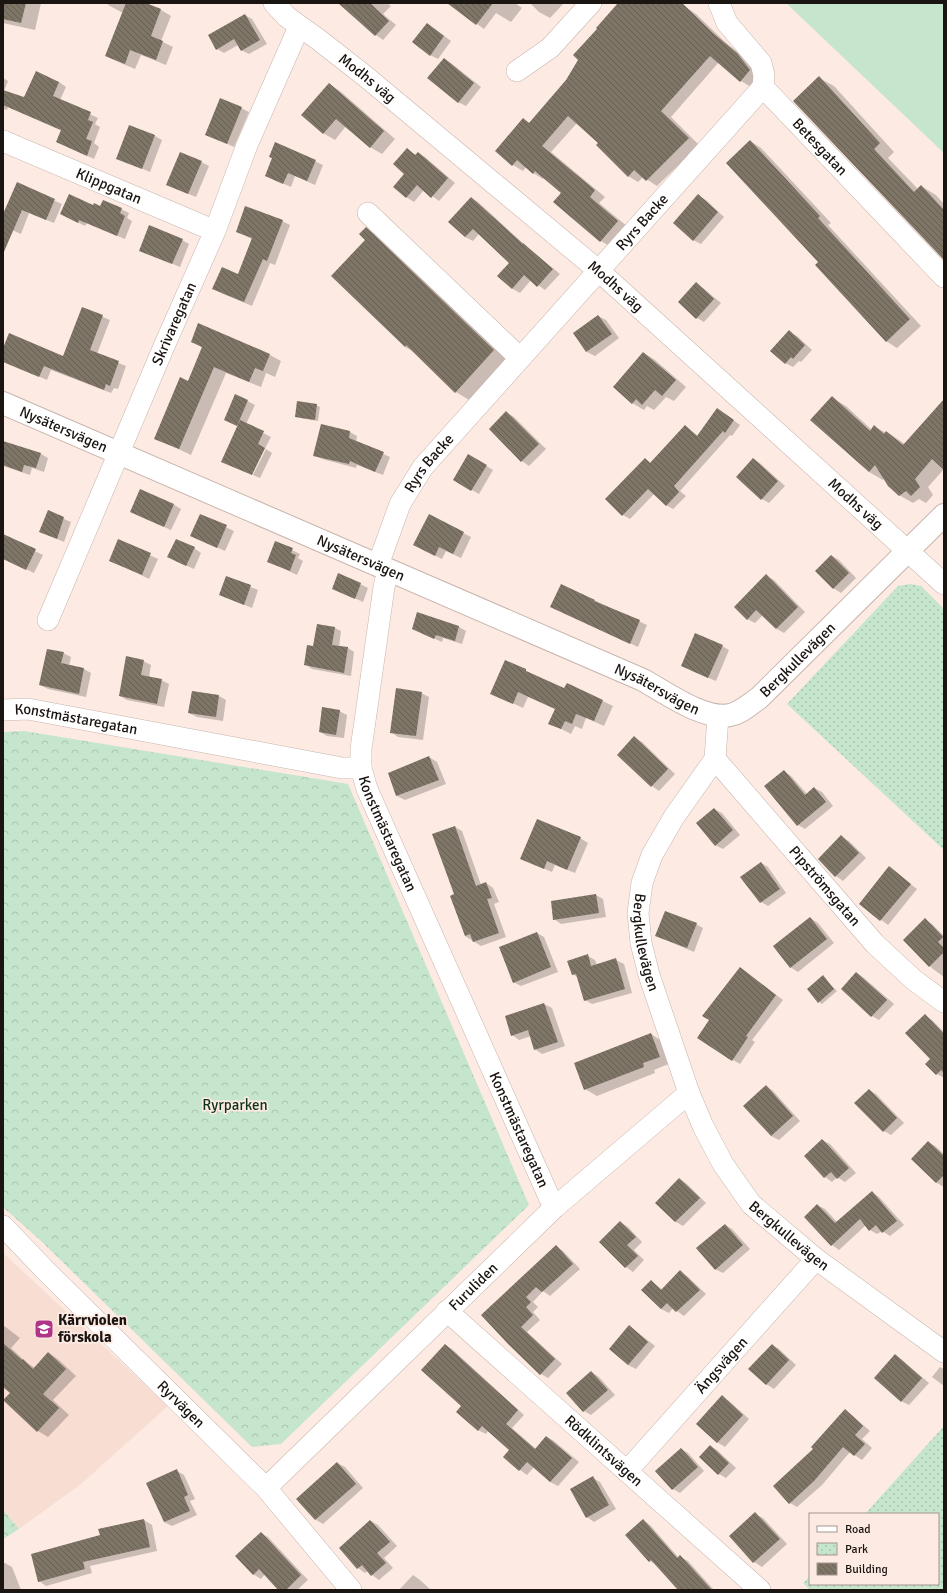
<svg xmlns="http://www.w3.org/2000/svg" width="947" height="1593" font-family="Signika,sans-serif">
<defs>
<pattern id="forest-crowns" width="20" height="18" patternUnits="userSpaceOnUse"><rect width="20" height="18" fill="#c5e5cc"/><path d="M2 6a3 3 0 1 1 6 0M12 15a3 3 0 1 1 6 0" fill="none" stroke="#a9c4ae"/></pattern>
<pattern id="park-dots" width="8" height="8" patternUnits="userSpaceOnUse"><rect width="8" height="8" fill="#c5e5cc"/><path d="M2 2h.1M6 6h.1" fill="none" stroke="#a9c4ae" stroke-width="1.8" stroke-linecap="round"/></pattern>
<pattern id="building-back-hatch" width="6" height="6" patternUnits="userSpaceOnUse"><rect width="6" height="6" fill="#7e7567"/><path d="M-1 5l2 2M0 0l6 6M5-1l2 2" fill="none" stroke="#665f53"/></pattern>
</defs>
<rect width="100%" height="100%" fill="#fdeae2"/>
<polygon fill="#f8ded2" points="3,1253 168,1406 81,1484 19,1529 3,1510"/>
<polygon fill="#c5e5cc" points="786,3 944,3 944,153"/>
<g fill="url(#forest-crowns)">
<polygon points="24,731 348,784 529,1205 281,1444 252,1447 39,1239 3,1207 3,732"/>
<polygon points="3,1510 19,1529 3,1539"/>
</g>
<g fill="url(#park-dots)">
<polygon points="910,584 921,586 944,609 944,850 787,704 898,586"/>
<polygon points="944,1426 944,1590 810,1590 803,1583 810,1576 810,1584 938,1584 938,1514 865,1514"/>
</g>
<g fill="#0003">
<polygon points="3,3 41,3 35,30 3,23"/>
<polygon points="109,3 143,3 161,10 171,16 161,41 173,47 166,65 141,55 135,69 116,61 106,56 123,13 108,5"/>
<polygon points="344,3 387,3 391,6 383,14 396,25 383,40 376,35 342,5"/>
<polygon points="463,3 515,3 522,8 511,22 496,13 484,29 458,10"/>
<polygon points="530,3 564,3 550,18 539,12"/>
<polygon points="620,3 680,3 696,14 724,41 747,60 760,77 751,87 741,81 719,62 671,117 699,145 657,186 643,177 638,182 628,176 599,143 577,123 551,152 605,197 599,203 628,227 611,247 601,241 554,202 562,192 544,177 543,179 533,173 526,167 523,171 513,165 523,119 530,123 567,81 579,59 574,55"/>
<polygon points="245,15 252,19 267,44 249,54 241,50 238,45 224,53 217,49"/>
<polygon points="435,29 451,41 438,59 430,55"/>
<polygon points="444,59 451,63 481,87 466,106 458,102"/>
<polygon points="3,78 8,81 4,91 25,99 59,82 66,87 60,100 98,118 95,124 100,127 94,143 99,147 94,159 57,142 62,131 8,107 7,110 3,109"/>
<polygon points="819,78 834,86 894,152 888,158 918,189 921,186 936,195 944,204 944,258"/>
<polygon points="329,84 340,91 395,139 382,154 370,147 346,126 335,140 323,133"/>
<polygon points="241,108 249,112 234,147 206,134"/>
<polygon points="155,136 162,140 150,172 117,158"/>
<polygon points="750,141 761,148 831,223 828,225 921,326 897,348 886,341 819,262"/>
<polygon points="276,143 323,165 315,185 295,176 291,187 273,179 273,158"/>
<polygon points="407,149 416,155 418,153 425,157 455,183 439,201 424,190 414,202 406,197"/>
<polygon points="201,162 209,166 196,197 175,188"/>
<polygon points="17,184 62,204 54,223 29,213 21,234 3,226 3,217"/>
<polygon points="698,196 706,200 724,217 701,244 693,240"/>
<polygon points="471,198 478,202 526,246 560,274 545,290 531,280 520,293 513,289 498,276 510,263 479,234 473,241 465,237"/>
<polygon points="94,206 121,209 129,213 127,218 132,221 125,239 87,223 85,226 61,214"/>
<polygon points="282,221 290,225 275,265 270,263 252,306 221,293 239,276 252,239 237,232"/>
<polygon points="366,229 379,236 507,358 469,400 456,392 415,352 405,347 367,240"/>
<polygon points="182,240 189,244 180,267 140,250"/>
<polygon points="696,284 703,288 721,303 704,322 697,318"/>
<polygon points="82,308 110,320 97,354 126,366 118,389 114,388 111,393 51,370 47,380 3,361 3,351 64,357"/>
<polygon points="598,316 606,320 619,338 595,356 587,352 574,334"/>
<polygon points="789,332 797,336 812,350 801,362 799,361 793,367 785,363"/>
<polygon points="192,341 270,355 281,361 275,377 266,373 261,387 226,373 191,455 155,438 188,382 203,348"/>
<polygon points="644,353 655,360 686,387 674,401 666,397 654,410 647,406 644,410 632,403"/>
<polygon points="236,395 255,405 246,424 271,437 251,475 238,426 232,423"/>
<polygon points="832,398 846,406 872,430 875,427 886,433 887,432 905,444 944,401 944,469 928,487 933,495 926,503 919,499 913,503 899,495 884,478 883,480 869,472"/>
<polygon points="316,405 320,407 318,421 300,418 296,416"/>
<polygon points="507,413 514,417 546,449 529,466 522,461 490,429"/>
<polygon points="725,414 740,425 732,436 730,435 680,491 686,496 673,509 666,505 654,494 630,519 623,515 645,459 651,463 685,426 698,436"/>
<polygon points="321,425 350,432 357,436 356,442 390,457 383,475 357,465 356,468 322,459 314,455"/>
<polygon points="3,442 41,454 48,458 44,472 32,468 30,475 3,466"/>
<polygon points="266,449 272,453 260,478 253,475"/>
<polygon points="468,455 493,470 479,494 454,480"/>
<polygon points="754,459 761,464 785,486 769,503 762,499 737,477"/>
<polygon points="173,504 181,509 171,530 139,516"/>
<polygon points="48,512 71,522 64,542 41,532"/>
<polygon points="201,515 234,531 225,551 192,536"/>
<polygon points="429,516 471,537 461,558 446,551 442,559 422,549"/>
<polygon points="6,537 43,555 34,573 3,558 3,544"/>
<polygon points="118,540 158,559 149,579 110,560"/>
<polygon points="276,542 300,554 298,558 303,561 297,575 268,561"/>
<polygon points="194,548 201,553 194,569 176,561"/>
<polygon points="832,556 839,560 856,578 841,593 833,588"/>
<polygon points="339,574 368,588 363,602 333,588"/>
<polygon points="766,576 774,580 805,612 784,633 777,629 763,615 755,623 747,619"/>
<polygon points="227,577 258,590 252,608 220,595"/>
<polygon points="594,600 647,625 638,647 551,607"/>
<polygon points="418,614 459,627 466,631 462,644 443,638 442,642 413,629"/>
<polygon points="335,628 341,631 339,647 348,648 354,652 351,676 312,669 306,665 314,647"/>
<polygon points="722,646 729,650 716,681 690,670"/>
<polygon points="63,653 71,657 69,666 84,669 91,673 86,697 48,689 40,685"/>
<polygon points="143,661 151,665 149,677 161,680 169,684 164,707 127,700 120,696"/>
<polygon points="506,661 565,690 568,684 613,706 604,726 586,718 582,729 575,726 571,734 550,723 556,709 528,697 523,708 491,693"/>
<polygon points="421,693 429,697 423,740 398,737 391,732"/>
<polygon points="219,696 226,700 223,721 197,717 189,713"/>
<polygon points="339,711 347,715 344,738 327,736 320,732"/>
<polygon points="635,738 642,742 675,774 659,791 652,786 618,755"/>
<polygon points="429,757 437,762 446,784 405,800 397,796 389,774"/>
<polygon points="784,771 791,776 807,794 814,788 822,792 833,806 805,829 798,825"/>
<polygon points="714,809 722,813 740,835 723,849 715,845"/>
<polygon points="455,827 462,831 481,885 486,883 493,888 499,902 494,904 506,937 481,946 465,936 455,895"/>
<polygon points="841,837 849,841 866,858 843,881 836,876 819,859"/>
<polygon points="580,838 588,843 575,873 555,865 552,872 521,859"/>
<polygon points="761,863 768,867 786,893 768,906 761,902"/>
<polygon points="889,868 917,889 888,925 860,904"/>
<polygon points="596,895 603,899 606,917 561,924 554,919"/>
<polygon points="810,918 818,923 834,943 798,972 790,967"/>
<polygon points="925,920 932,924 944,936 944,977 933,969 904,940"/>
<polygon points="696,924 703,928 694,952 656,936"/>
<polygon points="537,933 544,937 558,972 521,986 513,982"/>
<polygon points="588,956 595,960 597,965 616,960 624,964 632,993 592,1004 585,1000 578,978 573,974"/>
<polygon points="747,973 783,1000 752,1040 755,1042 740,1064 733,1060"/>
<polygon points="857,973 864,978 894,1004 879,1020 872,1016"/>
<polygon points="823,977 837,991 822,1004 819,1002"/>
<polygon points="544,1004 552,1008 565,1046 542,1054 535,1049 531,1036 519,1040 512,1035"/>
<polygon points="925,1016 932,1020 944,1032 944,1078 937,1074"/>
<polygon points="651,1034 662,1041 671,1063 654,1070 655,1073 597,1096 585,1089"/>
<polygon points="766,1086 773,1091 800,1121 779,1140 771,1136"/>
<polygon points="869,1090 876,1094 904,1123 891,1135 884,1131"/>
<polygon points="822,1140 830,1144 856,1173 845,1182 837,1177 832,1182 825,1177 805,1156"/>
<polygon points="928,1142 935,1146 944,1154 944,1187 937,1183 912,1159"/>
<polygon points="680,1179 687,1184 706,1203 683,1226 676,1222 657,1203"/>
<polygon points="872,1192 879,1197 904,1225 890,1236 882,1231 877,1234 870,1230 866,1225 839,1250 832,1245 805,1217 817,1205 825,1209 837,1222"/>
<polygon points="620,1222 628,1227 642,1242 634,1250 644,1260 633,1272 626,1267"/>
<polygon points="725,1225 732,1229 750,1249 723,1273 715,1269"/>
<polygon points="556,1246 563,1251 580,1269 550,1296 543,1291 533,1302 538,1307 533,1312 540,1320 527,1332 562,1364 548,1378 541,1374 482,1315"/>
<polygon points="680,1272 687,1276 706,1294 684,1316 673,1308 669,1313 661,1309 642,1290 651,1281 663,1290"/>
<polygon points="3,1325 20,1338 11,1348 26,1362 35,1368 49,1353 59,1360 76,1376 53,1400 69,1415 48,1437 38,1431 11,1393 3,1385"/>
<polygon points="629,1326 636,1331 655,1346 636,1369 628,1365 610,1349"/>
<polygon points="445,1345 452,1349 524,1415 512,1428 536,1449 547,1437 554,1441 579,1462 558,1486 550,1482 534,1467 527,1475 520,1470 504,1457 510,1450 488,1431 486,1434 478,1430 463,1406"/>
<polygon points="772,1345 779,1349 796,1365 774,1389 766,1384"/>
<polygon points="895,1355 902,1360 929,1383 909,1405 901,1401"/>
<polygon points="940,1367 944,1369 944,1386 932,1377"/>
<polygon points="591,1372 599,1377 615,1395 591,1415 584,1411"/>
<polygon points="722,1397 729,1401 749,1419 725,1447 717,1442"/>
<polygon points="845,1410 852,1415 870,1431 862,1439 872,1448 862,1460 850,1452 822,1485 797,1507 790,1503 814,1449"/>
<polygon points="710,1446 717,1450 736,1468 726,1478 719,1474"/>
<polygon points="681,1449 688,1453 704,1471 680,1493 673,1489"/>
<polygon points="337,1463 345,1467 363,1488 323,1524 316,1520 297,1499"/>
<polygon points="177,1471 184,1475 195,1499 190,1501 197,1515 172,1526 164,1522"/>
<polygon points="593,1478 600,1482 616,1509 594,1522 587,1517"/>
<polygon points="755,1514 763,1518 787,1544 762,1567 754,1562 730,1536"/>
<polygon points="144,1520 152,1525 157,1551 90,1566 92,1573 46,1586 39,1581 101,1536"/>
<polygon points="643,1520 650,1525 679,1558 680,1557 688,1561 714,1590 680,1590 658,1566 650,1561"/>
<polygon points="371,1521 378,1525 397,1546 384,1558 393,1568 379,1580 372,1575 368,1571 365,1573 358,1568 340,1548"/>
<polygon points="261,1533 268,1537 308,1580 297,1590 280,1590 265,1574 261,1579 253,1574"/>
<polygon points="3,1563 5,1563 12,1567 21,1590 3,1590"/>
<polygon points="413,1575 420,1580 431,1590 399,1590"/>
</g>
<g fill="url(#building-back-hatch)">
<polygon points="3,3 26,3 21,23 3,19"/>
<polygon points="126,3 146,3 161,9 151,36 163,41 156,60 130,50 125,64 105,56"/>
<polygon points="338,3 370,3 389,21 375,36"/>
<polygon points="447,3 493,3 476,25"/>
<polygon points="618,3 682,3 714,34 737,53 750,70 740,82 710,56 661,111 689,138 646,181 634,170 628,177 596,145 598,143 568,116 542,146 595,190 590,197 618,221 600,242 553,202 561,193 535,171 533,174 517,160 512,166 495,151 523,118 529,123 566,80 578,60 573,55 597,29 596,28"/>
<polygon points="245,14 260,40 241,51 234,39 216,50 208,35"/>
<polygon points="427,23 444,36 430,56 412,42"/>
<polygon points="444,58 474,83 458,103 427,78"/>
<polygon points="36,71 59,82 53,96 91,112 88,120 93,122 86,139 92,141 87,156 56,142 61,130 3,105 3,90 24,97"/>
<polygon points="819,76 880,143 874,149 914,192 921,185 944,210 944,260 793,101"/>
<polygon points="329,83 384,131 370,148 336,119 323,134 301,115"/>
<polygon points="220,98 242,107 227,144 205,135"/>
<polygon points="129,125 155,135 142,169 116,159"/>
<polygon points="750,140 820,216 818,218 910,319 886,342 815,265 818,262 726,163"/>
<polygon points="275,142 316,160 307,181 288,173 283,184 265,176 272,158 269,157"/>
<polygon points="407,148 415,155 418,152 448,178 431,198 417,185 406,198 393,187 404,174 393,164"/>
<polygon points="180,152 202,161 188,194 166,185"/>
<polygon points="17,182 55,199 46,220 22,210 3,254 3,214"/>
<polygon points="69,194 93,205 94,203 100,206 103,200 122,208 120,213 125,216 117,236 79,220 78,223 60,214"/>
<polygon points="698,194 718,212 693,241 673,223"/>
<polygon points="471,197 523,244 523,243 553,269 537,287 524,275 512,289 497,276 509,263 473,229 465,237 448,222"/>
<polygon points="245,206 283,220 267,261 263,259 244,302 212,289 222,267 238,274 252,238 236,232"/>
<polygon points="149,225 183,239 172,264 139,251"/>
<polygon points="366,227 494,350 455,393 406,345 405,347 331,276 365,240 359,234"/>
<polygon points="696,282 714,299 696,319 678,302"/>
<polygon points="82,307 103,315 90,350 119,361 110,386 106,384 104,390 44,366 39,377 3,362 3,348 9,333 63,356"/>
<polygon points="598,315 612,334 586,352 573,333"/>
<polygon points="198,323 270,354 263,371 255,368 249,382 214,367 179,449 154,439 180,377 188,381 202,347 191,342"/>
<polygon points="789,330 805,345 793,359 791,357 785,364 770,351"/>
<polygon points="643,352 676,380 662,396 655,390 642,405 636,399 632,404 613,387"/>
<polygon points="235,394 248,400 237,426 224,420"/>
<polygon points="832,396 870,431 874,425 884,434 886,431 903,445 944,399 944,470 932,459 915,479 920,487 911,496 906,491 899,496 888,486 875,465 869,472 810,420"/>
<polygon points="297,401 317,404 315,420 295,417"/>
<polygon points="717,408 734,420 725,433 723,431 674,486 679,492 666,506 648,489 622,516 605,499 645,458 650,463 685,425 697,436"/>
<polygon points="506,411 539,444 521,462 489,429"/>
<polygon points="240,420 264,431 258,444 265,448 252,475 221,462"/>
<polygon points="321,424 350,431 349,438 384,452 375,472 350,461 349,464 313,456"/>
<polygon points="3,441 41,453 36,468 24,465 22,472 3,465"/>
<polygon points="468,454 487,465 471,491 453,480"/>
<polygon points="753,458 778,481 761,500 736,477"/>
<polygon points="140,489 174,504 164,527 130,512"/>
<polygon points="48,510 64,517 57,539 39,532"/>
<polygon points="200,514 227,525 217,548 190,536"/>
<polygon points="429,514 464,532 453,554 439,547 435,556 413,545"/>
<polygon points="3,534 36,549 26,570 3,559"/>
<polygon points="118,539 151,553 142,575 109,561"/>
<polygon points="176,539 195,547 186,566 167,557"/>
<polygon points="275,541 293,548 291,553 296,555 290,571 267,562"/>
<polygon points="831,555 849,573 833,589 815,571"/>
<polygon points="338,573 361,583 355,599 332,589"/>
<polygon points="766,574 798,607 776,629 756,610 747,620 734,607"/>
<polygon points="226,576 251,585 244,605 219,595"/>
<polygon points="561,584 595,600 594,601 640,620 630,644 550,607"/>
<polygon points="417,612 459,626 455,641 436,635 434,639 412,629"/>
<polygon points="317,624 335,627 332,645 348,647 344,673 304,665 307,645 313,646"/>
<polygon points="695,633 723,645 708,678 681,666"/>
<polygon points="47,649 64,652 61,663 84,668 79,694 39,685"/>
<polygon points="126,656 144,660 141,675 162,679 157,704 119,696"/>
<polygon points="505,660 526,669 526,671 564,688 567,683 603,700 594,721 576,714 572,724 565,721 561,729 548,724 555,709 518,692 513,704 490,694"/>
<polygon points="396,688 422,692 416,736 390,733"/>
<polygon points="192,691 219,695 216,717 188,713"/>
<polygon points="322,707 340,710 336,735 319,732"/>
<polygon points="634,736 668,769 651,787 617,755"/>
<polygon points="429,756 439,780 396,796 388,773"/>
<polygon points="784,770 805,795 814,787 826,802 797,826 764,786"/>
<polygon points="714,808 733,830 715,846 696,823"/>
<polygon points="537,819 581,837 567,870 547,861 544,869 520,859"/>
<polygon points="455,826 476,886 486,882 492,898 487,899 499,933 473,942 470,934 465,936 450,896 454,894 432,834"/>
<polygon points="841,835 859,853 835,877 818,859"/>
<polygon points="761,862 780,889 760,903 740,877"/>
<polygon points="889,866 911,884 880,921 859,904"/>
<polygon points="596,894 599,913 553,920 551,901"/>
<polygon points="665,911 697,923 687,948 655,936"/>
<polygon points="810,917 827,939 790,968 773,946"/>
<polygon points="925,918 943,937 938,942 944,948 944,952 929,967 903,940"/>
<polygon points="537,932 551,967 513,983 499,947"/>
<polygon points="588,954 591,966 616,958 625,989 584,1001 576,974 572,975 567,961"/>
<polygon points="740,967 776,995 746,1036 748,1037 732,1061 697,1038 709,1020 702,1016"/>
<polygon points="856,972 887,1000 871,1017 841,989"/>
<polygon points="823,975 834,989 818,1003 807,989"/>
<polygon points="544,1003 558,1042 534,1050 528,1030 511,1036 505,1016"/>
<polygon points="925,1014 944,1034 944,1073 941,1070 936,1075 925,1064 930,1059 905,1033"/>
<polygon points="651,1033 660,1057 643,1063 644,1067 584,1090 574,1063"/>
<polygon points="766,1085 793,1116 771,1136 743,1106"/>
<polygon points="869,1089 897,1118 883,1132 854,1103"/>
<polygon points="822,1139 849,1168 837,1179 831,1172 824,1178 804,1156"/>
<polygon points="928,1141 944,1156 944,1175 936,1183 911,1159"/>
<polygon points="679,1178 700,1198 675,1222 655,1203"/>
<polygon points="872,1191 897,1221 882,1233 876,1225 869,1231 860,1219 831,1246 804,1217 817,1204 835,1223"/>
<polygon points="620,1221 636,1237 627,1245 638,1256 625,1268 599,1242"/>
<polygon points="725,1224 743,1245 715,1270 696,1248"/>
<polygon points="556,1245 573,1264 542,1292 536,1287 526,1297 531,1302 526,1307 533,1315 521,1327 555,1359 540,1375 508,1344 481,1315"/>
<polygon points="680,1270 700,1290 676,1312 667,1303 661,1309 641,1290 651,1280 661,1290"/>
<polygon points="629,1325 648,1342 628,1365 609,1349"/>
<polygon points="3,1343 22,1360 23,1359 33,1369 48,1352 66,1369 43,1394 59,1408 37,1432 3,1400 10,1393 3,1387"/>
<polygon points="445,1344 518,1410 506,1424 535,1449 546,1436 572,1458 550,1482 527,1462 519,1471 503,1457 509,1450 482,1426 478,1431 456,1412 461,1406 421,1370"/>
<polygon points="772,1344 789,1360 766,1385 748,1369"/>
<polygon points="895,1354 922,1378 901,1402 874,1378"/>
<polygon points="591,1371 608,1390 583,1412 566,1393"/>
<polygon points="722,1395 743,1415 717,1443 696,1424"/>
<polygon points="845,1409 863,1426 855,1435 865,1444 854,1456 843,1447 814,1481 789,1504 773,1486 813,1449 811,1447"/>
<polygon points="710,1445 729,1463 718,1475 699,1457"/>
<polygon points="681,1448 698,1467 672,1490 655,1471"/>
<polygon points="337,1462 356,1484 315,1520 296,1499"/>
<polygon points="177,1469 188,1495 184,1497 190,1511 164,1522 146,1483"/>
<polygon points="593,1476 609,1505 586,1518 570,1489"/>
<polygon points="755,1512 780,1539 753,1563 729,1536"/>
<polygon points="144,1519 150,1547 83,1562 85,1569 38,1582 31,1554 100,1535 98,1529"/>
<polygon points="643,1519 677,1558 680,1555 712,1590 678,1590 651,1560 649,1562 625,1535"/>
<polygon points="370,1520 390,1542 377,1553 386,1563 371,1576 362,1565 357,1569 339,1548"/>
<polygon points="261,1532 301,1575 286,1590 278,1590 259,1569 253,1575 235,1556"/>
</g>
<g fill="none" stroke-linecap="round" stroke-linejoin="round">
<defs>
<g id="minor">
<path id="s1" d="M274 3 287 17 319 40 365 76 599 271 944 584"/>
<path id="s2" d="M719 3 727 23 761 63 764 75 763 87 944 277"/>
<polyline points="517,71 550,48 591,3"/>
<path id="s3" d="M3 141 215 231"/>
<polyline points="368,213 520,358"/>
<path id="s4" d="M378 565 400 504 423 467 763 87"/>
<path id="s5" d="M388 570 384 587 361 749V768L367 789 554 1208"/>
<path id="s6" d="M48 620 165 344 215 231 247 145 299 27"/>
<path id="s7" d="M3 710 28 709 342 768H361"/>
<path id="s8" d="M718 716 715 759 674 817 652 855 642 883 638 913 641 943 649 975 689 1093 703 1126 723 1164 751 1204 816 1259 944 1352"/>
<path id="s9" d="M715 759 875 944 914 980 944 1002"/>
<path id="s10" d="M3 1226 47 1272 266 1488 351 1590"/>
<path id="s11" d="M447 1311 760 1590"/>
<path id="s12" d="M627 1471 816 1259"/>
<path id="s13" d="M266 1488 554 1208 689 1093"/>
</g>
<g id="tertiary">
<path id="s14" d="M3 403 643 680C665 692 705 721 730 715 741 713 750 704 759 698L944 515"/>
</g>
</defs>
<use href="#minor" stroke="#c7b5ad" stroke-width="22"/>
<use href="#tertiary" stroke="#c7b5ad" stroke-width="24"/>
<use href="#minor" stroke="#fff" stroke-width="21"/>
<use href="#tertiary" stroke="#fff" stroke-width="22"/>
</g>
<defs>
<symbol id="school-square" viewBox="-11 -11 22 22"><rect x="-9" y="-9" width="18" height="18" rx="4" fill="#af3589" stroke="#fdeae2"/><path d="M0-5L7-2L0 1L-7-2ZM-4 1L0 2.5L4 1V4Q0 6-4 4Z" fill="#fff"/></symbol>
</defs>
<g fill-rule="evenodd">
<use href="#school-square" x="33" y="1318" width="22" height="22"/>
</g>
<g text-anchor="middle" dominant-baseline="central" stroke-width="3.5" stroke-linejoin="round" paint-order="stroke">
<g font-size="15" fill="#1b1512" stroke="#fdeae2">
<text stroke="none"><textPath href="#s1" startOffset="120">Modhs väg</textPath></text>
<text stroke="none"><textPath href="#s2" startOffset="181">Betesgatan</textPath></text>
<text stroke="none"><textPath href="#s3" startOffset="115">Klippgatan</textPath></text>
<text stroke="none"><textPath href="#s4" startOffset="437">Ryrs Backe</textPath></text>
<text stroke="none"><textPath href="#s1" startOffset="444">Modhs väg</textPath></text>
<text stroke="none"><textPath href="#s6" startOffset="322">Skrivaregatan</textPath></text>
<text stroke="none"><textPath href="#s14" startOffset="66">Nysätersvägen</textPath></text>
<text stroke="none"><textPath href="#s4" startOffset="115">Ryrs Backe</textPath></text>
<text stroke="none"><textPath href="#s1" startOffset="768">Modhs väg</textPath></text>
<text stroke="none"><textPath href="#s14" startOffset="390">Nysätersvägen</textPath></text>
<text stroke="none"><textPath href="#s14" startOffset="881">Bergkullevägen</textPath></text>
<text stroke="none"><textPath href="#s14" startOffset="714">Nysätersvägen</textPath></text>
<text stroke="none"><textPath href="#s7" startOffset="74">Konstmästaregatan</textPath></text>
<text stroke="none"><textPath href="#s5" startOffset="271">Konstmästaregatan</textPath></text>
<text stroke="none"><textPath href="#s9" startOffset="168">Pipströmsgatan</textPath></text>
<text stroke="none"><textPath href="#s8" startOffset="248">Bergkullevägen</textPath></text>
<text stroke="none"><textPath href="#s5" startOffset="595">Konstmästaregatan</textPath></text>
<text stroke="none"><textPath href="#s8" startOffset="583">Bergkullevägen</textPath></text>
<text stroke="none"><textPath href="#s13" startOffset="289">Furuliden</textPath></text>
<text stroke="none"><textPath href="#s12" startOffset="142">Ängsvägen</textPath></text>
<text stroke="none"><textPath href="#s10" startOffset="252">Ryrvägen</textPath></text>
<text stroke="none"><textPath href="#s11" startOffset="210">Rödklintsvägen</textPath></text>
</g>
<g font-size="15" fill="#0b351b" stroke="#fdeae2">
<text x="235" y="1105">Ryrparken</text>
</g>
<g font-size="15" font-weight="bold" fill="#1b1512" stroke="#fdeae2" text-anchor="start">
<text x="58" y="1320">Kärrviolen<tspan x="58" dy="17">förskola</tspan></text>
</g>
</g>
<rect width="947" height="1593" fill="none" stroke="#1b1512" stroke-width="8"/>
<rect x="809" y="1513" width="130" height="72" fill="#fdeae2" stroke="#a3958f"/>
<rect x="817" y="1526" width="20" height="6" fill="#ffffff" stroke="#a3958f"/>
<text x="845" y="1533" font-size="12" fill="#1b1512">Road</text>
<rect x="817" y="1543" width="20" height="12" fill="url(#park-dots)" stroke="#a3958f"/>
<text x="845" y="1553" font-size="12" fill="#1b1512">Park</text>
<rect x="817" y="1563" width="20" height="12" fill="url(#building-back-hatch)" stroke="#a3958f"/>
<text x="845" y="1573" font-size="12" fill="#1b1512">Building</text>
</svg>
